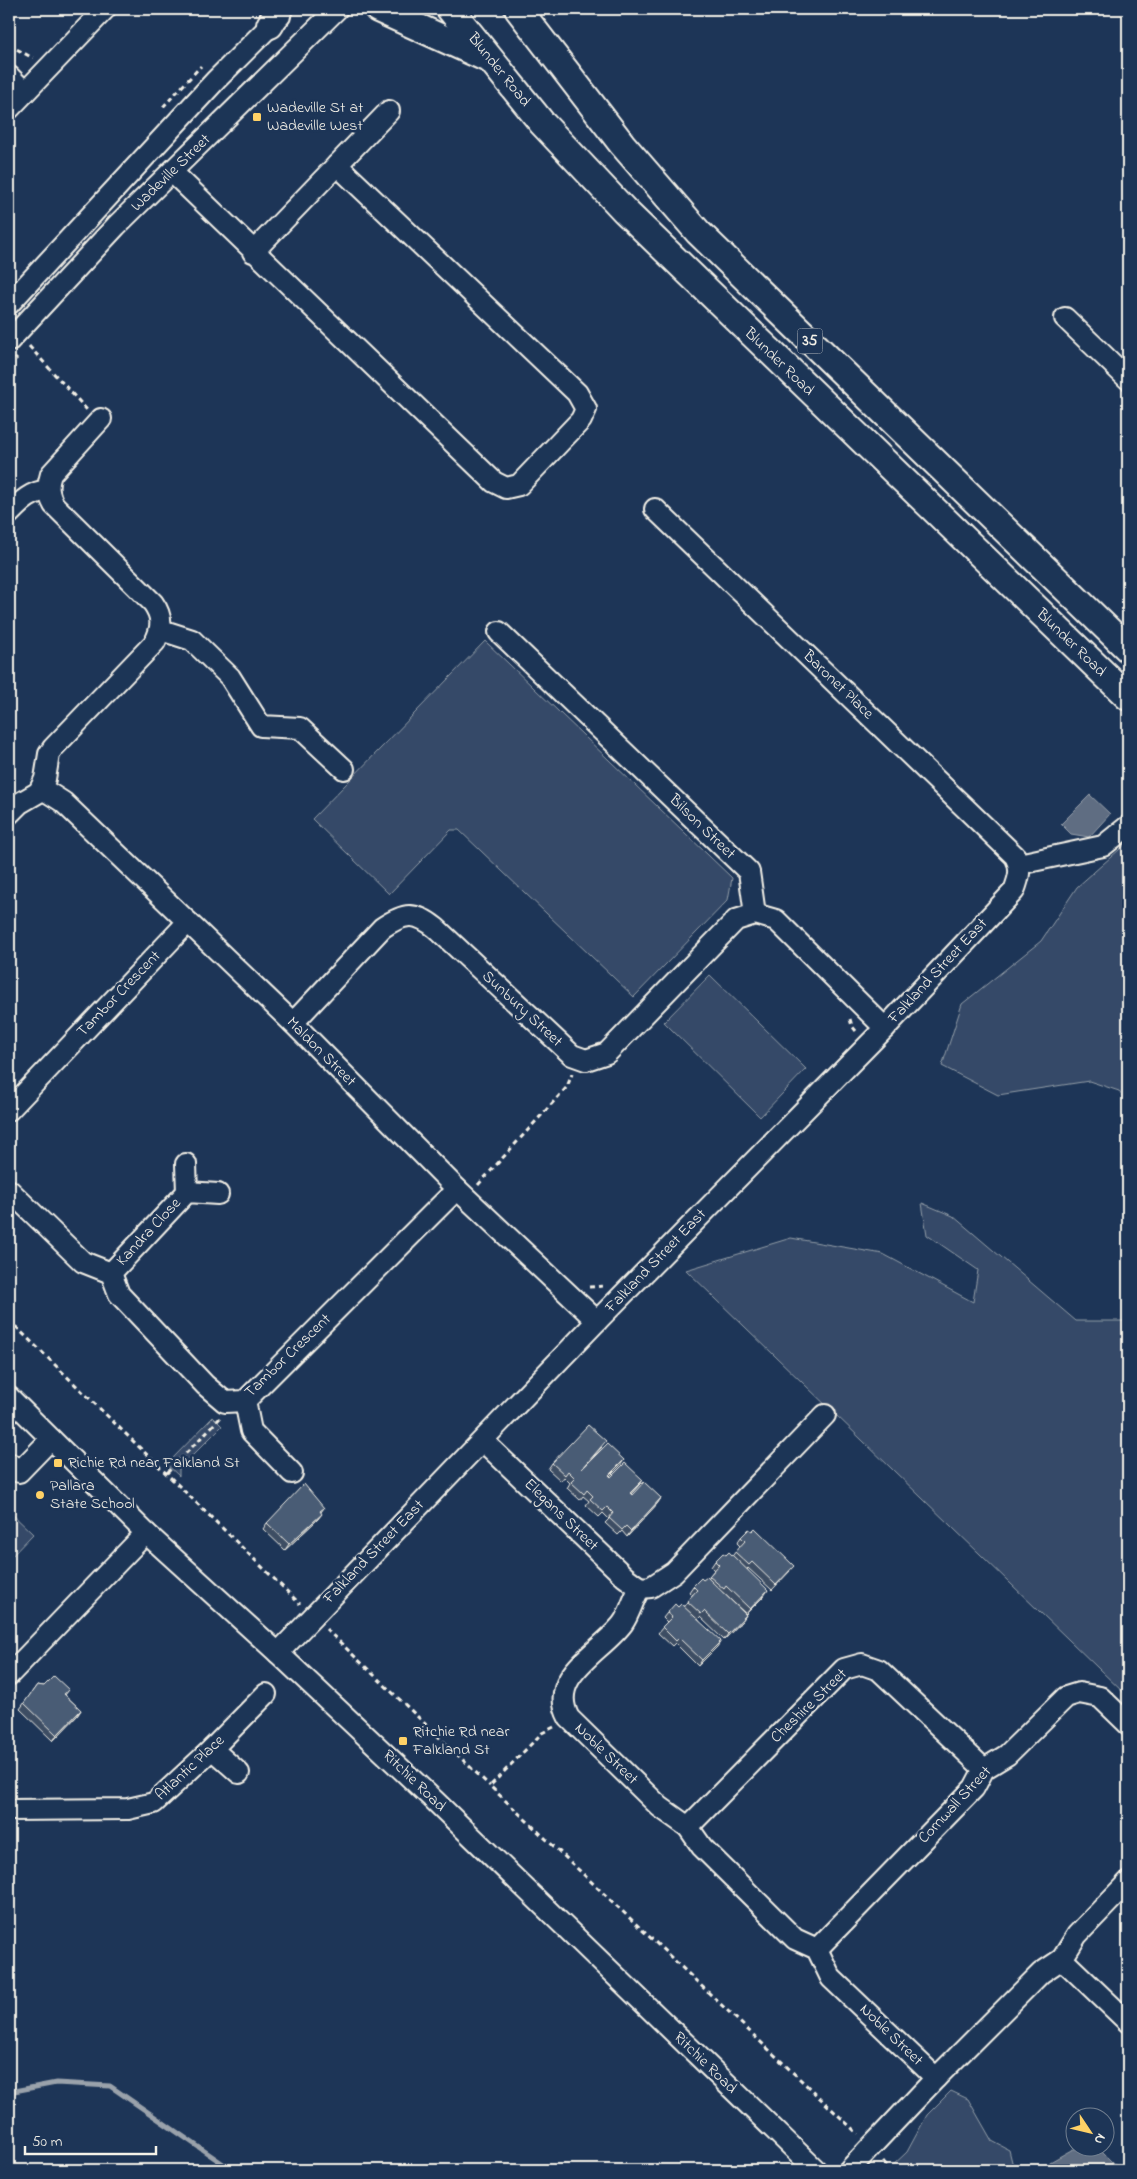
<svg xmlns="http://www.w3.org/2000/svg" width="1137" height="2179" font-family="'Indie Flower',sans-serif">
<rect width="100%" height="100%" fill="#1d3557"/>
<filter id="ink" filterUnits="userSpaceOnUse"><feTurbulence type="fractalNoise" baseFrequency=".02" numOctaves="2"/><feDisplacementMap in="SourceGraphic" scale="10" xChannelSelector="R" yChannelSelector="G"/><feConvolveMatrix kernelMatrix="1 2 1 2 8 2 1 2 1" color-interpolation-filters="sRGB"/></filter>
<g filter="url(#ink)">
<g fill="#354a67" stroke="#949ea8">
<polygon points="485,641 732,878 728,900 634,997 459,830 451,830 389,894 312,819"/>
<polygon points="1128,842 1128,1107 1119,1091 1089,1081 998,1095 942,1066 962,1004 1041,941 1077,887"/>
<polygon points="710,975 806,1069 760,1117 664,1022"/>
<polygon points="922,1203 953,1216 1076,1321 1128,1321 1128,1697 686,1270 791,1238 883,1254 973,1302 978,1270 927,1235"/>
<polygon points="213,1417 222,1426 179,1469 179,1476 164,1462 171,1460"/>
<polygon points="10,1512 33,1534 9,1559 9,1513"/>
<polygon points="951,2091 968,2099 992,2141 1009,2150 1014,2170 894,2170 891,2167 907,2152 927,2115"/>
</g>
<g fill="#5e6d82" stroke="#9aa2ab">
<polygon points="1090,795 1110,814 1089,837 1071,834 1061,824"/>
<polygon points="1073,2149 1101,2151 1120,2170 1043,2170 1050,2162"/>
</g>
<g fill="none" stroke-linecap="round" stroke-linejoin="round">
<polyline stroke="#9aa2ab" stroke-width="5" points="9,2092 56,2083 110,2086 232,2170"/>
<defs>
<g id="minor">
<polyline points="9,76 25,92"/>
<polyline points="9,109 105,9"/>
<polyline points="337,165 389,111"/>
<polyline points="172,172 494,482 506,488 519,485 581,420 586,409 577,393 337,165 253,252"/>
<polyline points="9,304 216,80 280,16"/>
<polyline points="1065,318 1128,379"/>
<polyline points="9,341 116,226 337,9"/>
<path d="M9 514C21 502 30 492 48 490"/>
<polyline points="161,630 192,640 230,677 261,726 300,728 344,769"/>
<polyline points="499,632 749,872 755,914 776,920 885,1028"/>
<polyline points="41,788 63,802 293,1023 457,1189 597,1321"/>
<path d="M9 814 20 803 39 792 45 779 49 754 53 748 155 642C162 628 163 617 153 603L54 505C48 494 47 486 51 474L101 419"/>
<polyline points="1019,864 1103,846 1128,826"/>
<path d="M293 1023 382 928C404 913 415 911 436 928L572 1055 586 1060 607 1053 736 920 755 914"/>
<polyline points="9,1110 188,922"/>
<polyline points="186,1164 187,1192"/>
<polyline points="9,1190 83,1262 111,1273 119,1294 205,1385 225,1402 245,1401 457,1189"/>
<polyline points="111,1273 187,1192 218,1194"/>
<polyline points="9,1397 146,1533 278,1653 434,1800 816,2170"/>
<polyline points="245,1401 251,1431 292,1473"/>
<polyline points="483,1441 625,1577 640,1588"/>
<polyline points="9,1463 19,1472 51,1439"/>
<path d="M640 1588C633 1599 630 1613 623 1623 602 1652 546 1676 569 1718L660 1807 688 1827 702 1847 795 1939 817 1949 831 1978 936 2078"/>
<polyline points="640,1588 651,1587 674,1572 825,1415"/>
<path d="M278 1653 597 1321 885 1028 1014 891C1019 878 1022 869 1015 856L655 509"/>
<polyline points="9,1675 146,1533"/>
<polyline points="212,1749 239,1773"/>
<polyline points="9,1810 128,1809 154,1803 212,1749 266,1694"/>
<polyline points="688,1827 844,1669 862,1664 879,1670 984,1769"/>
<polyline points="817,1949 974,1788 984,1769 1007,1755 1066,1697 1079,1693 1100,1697 1128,1724"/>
<polyline points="1062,1959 1128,2022"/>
<polyline points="849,2170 936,2078 1041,1973 1062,1959 1077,1935 1128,1882"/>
</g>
<g id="major">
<polyline points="378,9 486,58"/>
<polyline points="450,9 542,123 625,211 1128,697"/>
<polyline points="518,9 622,144 698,232 1128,649"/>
<polyline points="270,25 279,9"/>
</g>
</defs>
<use href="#minor" stroke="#f4f1e8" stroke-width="24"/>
<use href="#major" stroke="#f4f1e8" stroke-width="30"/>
<g stroke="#f4f1e8" stroke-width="3" stroke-dasharray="5 4" stroke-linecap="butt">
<polyline points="9,45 33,58"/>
<polyline points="163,107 201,66"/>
<polyline points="29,346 87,410"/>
<polyline points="9,366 17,358"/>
<polyline points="850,1019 852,1026 856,1031"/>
<polyline points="478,1185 567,1087 572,1074"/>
<polyline points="589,1287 605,1286"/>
<polyline points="9,1320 300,1604"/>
<polyline points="167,1473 220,1418"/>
<polyline points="326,1629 490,1786"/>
<polyline points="554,1727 542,1733 490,1786 858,2134"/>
<polyline points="883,2161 890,2170"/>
</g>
<use href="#minor" stroke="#1d3557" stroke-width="20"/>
<use href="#major" stroke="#1d3557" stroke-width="26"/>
</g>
<g fill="#3e4e64" stroke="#f4f1e8">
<polygon points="602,1447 588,1463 620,1466 610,1476 611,1477 643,1480 639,1485 631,1494 632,1495 661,1498 657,1504 627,1537 622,1531 618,1535 605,1523 609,1519 603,1513 599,1517 586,1505 589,1501 583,1496 580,1500 567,1488 570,1483 564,1477 561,1481 548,1469 552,1463"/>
<polygon points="324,1508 321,1512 318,1519 285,1550 263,1529 267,1523"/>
<polygon points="741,1537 790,1571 772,1590 748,1568 747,1569 764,1596 746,1614 722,1592 746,1615 742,1621 724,1640 700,1617 698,1619 717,1647 698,1666 675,1643 672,1646 658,1633 667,1622 663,1618 667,1613 678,1607 684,1606 692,1595 689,1592 693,1586 708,1578 714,1570 711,1567 715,1561 726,1555 733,1555 740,1546 737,1543"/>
<polygon points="37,1685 69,1690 65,1695 81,1710 77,1716 53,1741 20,1709"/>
</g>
<g fill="#324051" stroke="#f4f1e8">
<polygon points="624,1460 620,1466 605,1481 609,1475"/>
<polygon points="643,1480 639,1485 626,1499 630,1493"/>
<polygon points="661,1498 657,1504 627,1537 631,1531"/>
<polygon points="322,1514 318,1519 285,1550 289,1544"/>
<polygon points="768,1590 764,1596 746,1614 750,1609"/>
<polygon points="746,1615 742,1621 724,1640 728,1634"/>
<polygon points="721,1641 717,1647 698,1666 702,1660"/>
<polygon points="81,1710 77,1716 53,1741 57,1735"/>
</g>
<g fill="#485b74" stroke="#f4f1e8">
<polygon points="588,1425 606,1441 582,1469 607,1444 624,1460 609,1475 611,1477 625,1463 643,1480 630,1493 632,1495 644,1482 661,1498 631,1531 626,1526 622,1530 609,1518 613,1513 607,1507 603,1511 590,1499 593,1496 587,1490 584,1494 571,1482 575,1478 568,1471 565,1475 552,1463"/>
<polygon points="304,1484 324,1508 320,1511 322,1514 289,1544 267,1523"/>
<polygon points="755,1528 794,1566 776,1585 752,1562 749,1565 735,1552 745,1541 741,1537 749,1529 752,1531"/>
<polygon points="729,1552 768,1590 750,1609 726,1586 724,1589 709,1576 719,1565 715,1561 723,1553 726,1555"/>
<polygon points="707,1577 746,1615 728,1634 704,1611 701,1614 687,1601 697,1590 693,1586 701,1578 703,1580"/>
<polygon points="675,1604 678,1607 681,1604 721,1641 702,1660 679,1638 676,1641 662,1627 672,1617 667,1613"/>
<polygon points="54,1676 69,1690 64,1694 81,1710 57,1735 24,1703 37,1685 44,1686"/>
</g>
</g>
<g fill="#ffd166" stroke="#1d3557" stroke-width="2">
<rect x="252" y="112" width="10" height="10" rx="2.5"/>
<rect x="53" y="1458" width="10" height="10" rx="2.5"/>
<circle cx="40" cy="1495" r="5"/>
<rect x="398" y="1736" width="10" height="10" rx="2.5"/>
</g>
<g text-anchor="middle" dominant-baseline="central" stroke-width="5" stroke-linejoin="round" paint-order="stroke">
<rect fill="#1d3557" stroke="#b4b9bc" stroke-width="1" x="797.5" y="328.5" width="25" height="25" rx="4"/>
<g font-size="15" font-weight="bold" fill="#f4f1e8">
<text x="810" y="341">35</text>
</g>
<g font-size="16" fill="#f4f1e8" stroke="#1d3557">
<text transform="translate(499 70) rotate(51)">Blunder Road</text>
<text transform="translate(171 173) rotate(-44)">Wadeville Street</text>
<text transform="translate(779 362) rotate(44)">Blunder Road</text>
<text transform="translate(1071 643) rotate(44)">Blunder Road</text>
<text transform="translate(838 685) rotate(44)">Baronet Place</text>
<text transform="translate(702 827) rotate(44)">Bilson Street</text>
<text transform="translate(938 971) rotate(-47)">Falkland Street East</text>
<text transform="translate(119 994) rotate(-46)">Tambor Crescent</text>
<text transform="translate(522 1009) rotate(43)">Sunbury Street</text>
<text transform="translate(321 1052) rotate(45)">Maldon Street</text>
<text transform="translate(149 1232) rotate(-47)">Kandra Close</text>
<text transform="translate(656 1261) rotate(-46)">Falkland Street East</text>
<text transform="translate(288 1356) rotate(-44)">Tambor Crescent</text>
<text transform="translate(561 1515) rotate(44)">Elegans Street</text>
<text transform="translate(374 1552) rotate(-46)">Falkland Street East</text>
<text transform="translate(809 1706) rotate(-44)">Cheshire Street</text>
<text transform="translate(606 1754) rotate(44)">Noble Street</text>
<text transform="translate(190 1768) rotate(-43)">Atlantic Place</text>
<text transform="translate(414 1781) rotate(44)">Ritchie Road</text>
<text transform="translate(955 1805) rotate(-47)">Cornwall Street</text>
<text transform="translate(891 2035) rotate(44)">Noble Street</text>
<text transform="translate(705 2063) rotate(44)">Ritchie Road</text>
</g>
<g font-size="16" fill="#f4f1e8" stroke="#1d3557" text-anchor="start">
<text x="267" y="108">Wadeville St at<tspan x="267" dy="18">Wadeville West</tspan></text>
<text x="68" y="1463">Richie Rd near Falkland St</text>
<text x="50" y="1486">Pallara<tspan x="50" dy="18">State School</tspan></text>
<text x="413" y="1732">Ritchie Rd near<tspan x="413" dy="18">Falkland St</tspan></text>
</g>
</g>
<rect width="1137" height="2179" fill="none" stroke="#1d3557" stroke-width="30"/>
<rect x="15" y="15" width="1107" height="2149" fill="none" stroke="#f4f1e8" stroke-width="2" filter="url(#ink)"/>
<g transform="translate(1090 2132) rotate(125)"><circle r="24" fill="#1d3557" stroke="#738091"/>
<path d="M0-4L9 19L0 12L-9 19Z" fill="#ffd166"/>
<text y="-8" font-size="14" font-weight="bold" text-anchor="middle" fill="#f4f1e8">N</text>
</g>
<path d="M25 2146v8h131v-8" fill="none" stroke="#f4f1e8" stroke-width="2.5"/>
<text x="32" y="2146" font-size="15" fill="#f4f1e8" stroke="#1d3557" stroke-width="4" paint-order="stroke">50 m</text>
</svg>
